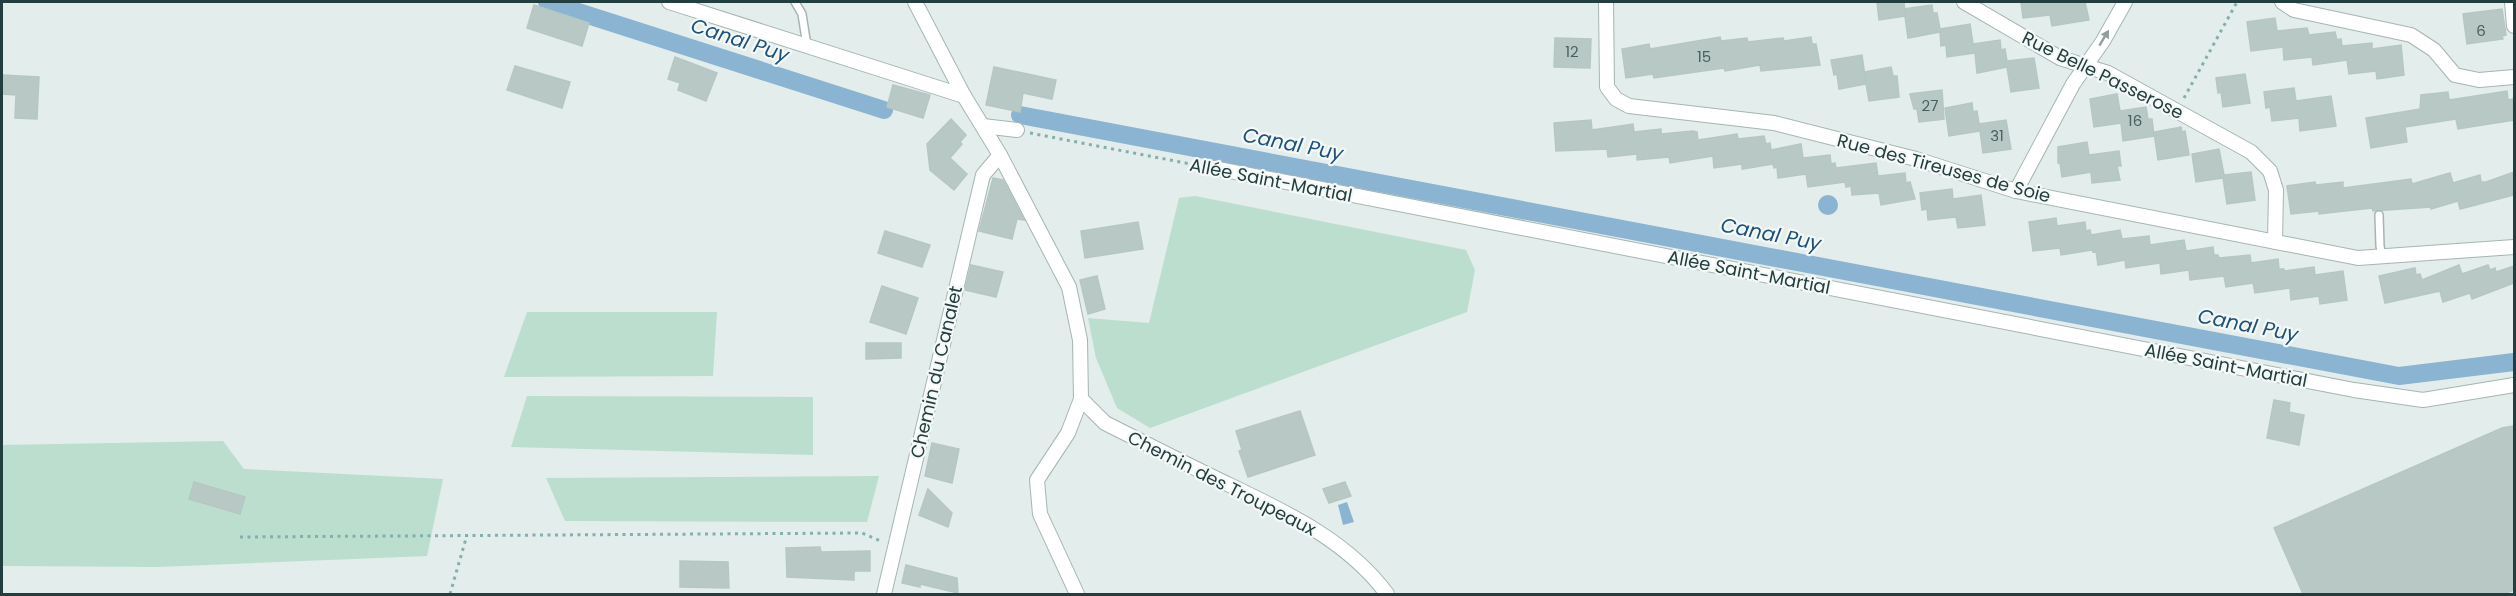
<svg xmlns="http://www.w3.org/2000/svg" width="2516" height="596" font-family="Poppins,sans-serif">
<rect width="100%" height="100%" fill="#e3edeb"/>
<g fill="#bcdece">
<polygon points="1195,196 1466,250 1475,270 1467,312 1150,428 1117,408 1096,358 1088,318 1149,323 1179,198"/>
<polygon points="527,312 717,312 713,376 504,377"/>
<polygon points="527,396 813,397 813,455 511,447"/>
<polygon points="223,441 244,469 443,479 427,556 159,567 2,566 2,445"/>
<polygon points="879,476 867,522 565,521 546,478"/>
</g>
<g fill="#8bb4d2">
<circle cx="1828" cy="205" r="10"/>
<polygon points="1347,502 1354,522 1343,525 1338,505"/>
</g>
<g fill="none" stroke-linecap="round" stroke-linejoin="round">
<g stroke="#8bb4d2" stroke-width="18">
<polyline points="547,2 884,110"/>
<polyline points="1020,115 2399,376 2514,362"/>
</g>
</g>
<g fill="#b8c8c5" stroke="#b5c7c4" stroke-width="1.5">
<polygon points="1877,2 1904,2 1905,16 1879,20"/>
<polygon points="2021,2 2085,2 2089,20 2052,26 2050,15 2023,18"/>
<polygon points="534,5 589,23 582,46 527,28"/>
<polygon points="1932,5 1933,13 1937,13 1940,29 1970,24 1973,44 2000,40 2001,50 2005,49 2007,61 2034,58 2039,88 2011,92 2007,67 1977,73 1975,53 1947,57 1946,45 1941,46 1940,32 1908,38 1904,9"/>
<polygon points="2502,9 2506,35 2502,36 2503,39 2467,44 2463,14"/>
<polygon points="2275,18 2277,31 2307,28 2309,35 2335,32 2337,40 2341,39 2342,46 2372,43 2372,49 2401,45 2404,75 2377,79 2376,71 2349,74 2347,60 2313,65 2312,57 2284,60 2283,47 2251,51 2247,22"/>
<polygon points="1720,37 1721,41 1747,38 1748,42 1783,38 1784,41 1811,37 1812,44 1816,44 1820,65 1761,71 1760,65 1725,71 1724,68 1654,78 1653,74 1626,78 1622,49 1649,44 1650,49"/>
<polygon points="1555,38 1591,39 1590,68 1554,67"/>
<polygon points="1862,55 1866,84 1839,89 1837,74 1834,75 1831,60"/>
<polygon points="675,57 717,73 706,101 678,90 680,83 668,79"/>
<polygon points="515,66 570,82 562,108 507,90"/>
<polygon points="994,67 1056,80 1052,99 1023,93 1020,112 986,105"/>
<polygon points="1891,67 1893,76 1897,76 1899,97 1869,101 1864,72"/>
<polygon points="2245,74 2250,103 2223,107 2221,92 2218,93 2216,78"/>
<polygon points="2,75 39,77 37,119 15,118 16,95 2,94"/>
<polygon points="893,85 930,95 923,118 887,107"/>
<polygon points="2294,88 2296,101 2331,96 2336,126 2300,131 2299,118 2272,121 2270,107 2266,108 2264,92"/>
<polygon points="1942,90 1944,119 1919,122 1917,109 1914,109 1910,94"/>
<polygon points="2507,91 2508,100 2513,99 2514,120 2458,129 2456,119 2405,127 2407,142 2371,148 2366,118 2420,109 2421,95 2448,92 2449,100"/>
<polygon points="2117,94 2120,111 2146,107 2148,119 2152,119 2154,136 2123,141 2121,123 2094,127 2090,99"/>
<polygon points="1972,103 1973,112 1977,111 1979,124 2006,120 2011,149 1983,153 1980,131 1949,136 1945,108"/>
<polygon points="951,119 966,135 960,142 962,144 950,158 967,174 954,190 930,170 927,144"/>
<polygon points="1591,120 1592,130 1633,124 1634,132 1661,129 1661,134 1693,131 1697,132 1698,140 1737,134 1738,139 1764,136 1766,144 1770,143 1771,150 1801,144 1803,158 1830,155 1831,164 1835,163 1836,168 1876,163 1878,176 1905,173 1906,183 1910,182 1915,199 1881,205 1879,193 1852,195 1851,186 1846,187 1845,182 1808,187 1806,174 1778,178 1777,167 1774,168 1773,164 1742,169 1742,164 1714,168 1713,156 1670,163 1669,157 1637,160 1637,154 1608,157 1607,149 1556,151 1554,123"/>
<polygon points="2181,127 2182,132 2185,131 2189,155 2158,160 2154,132"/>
<polygon points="2087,142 2089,155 2119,151 2121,166 2117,166 2120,180 2092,183 2091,172 2062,177 2060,163 2058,163 2058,147"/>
<polygon points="2219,149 2224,175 2251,172 2255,200 2227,204 2223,178 2196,182 2192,154"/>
<polygon points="2514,172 2514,195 2460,209 2458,201 2431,209 2431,207 2373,211 2372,208 2319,214 2319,211 2291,214 2287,186 2315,182 2316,185 2343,182 2343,188 2411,179 2412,184 2450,173 2453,183 2480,175 2481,182 2486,182"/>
<polygon points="993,178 1003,180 1024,220 1017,219 1012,239 979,231"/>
<polygon points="1952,189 1953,199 1981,195 1985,225 1958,228 1956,217 1928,220 1927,209 1922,210 1920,193"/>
<polygon points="2056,218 2057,226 2085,222 2086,231 2090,230 2091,235 2120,230 2122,239 2149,236 2150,245 2184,240 2186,251 2213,247 2214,255 2218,255 2219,258 2250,255 2251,263 2278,259 2279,269 2284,269 2284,271 2314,267 2315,275 2343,271 2347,300 2320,304 2319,296 2291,300 2290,288 2255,293 2253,283 2226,287 2224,276 2190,280 2189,270 2161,274 2160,263 2126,268 2125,260 2098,265 2096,251 2093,252 2092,250 2061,255 2060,248 2033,251 2029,222"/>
<polygon points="1138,222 1143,249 1085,258 1081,231"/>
<polygon points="885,231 930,245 922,267 878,253"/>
<polygon points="971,265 1003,272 996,297 965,290"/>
<polygon points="2459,265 2462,274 2488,265 2490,270 2495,268 2496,272 2514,266 2514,283 2472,299 2470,293 2443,302 2440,291 2385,303 2379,276 2415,268 2416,275 2420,274 2422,280"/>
<polygon points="1097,276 1105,309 1088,314 1080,280"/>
<polygon points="882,286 918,298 906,334 870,322"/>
<polygon points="866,343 901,343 901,358 866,359"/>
<polygon points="2274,400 2290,403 2289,412 2304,415 2299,445 2267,438"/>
<polygon points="1300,411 1315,455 1248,477 1239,451 1242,450 1236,431"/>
<polygon points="2514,426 2514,590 2504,594 2303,594 2274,528 2502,428"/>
<polygon points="932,443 959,449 952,483 925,476"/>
<polygon points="194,482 245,497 240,514 189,499"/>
<polygon points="1345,482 1351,496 1329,503 1323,489"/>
<polygon points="928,489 952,513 948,527 919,515"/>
<polygon points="820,547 821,552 870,551 870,571 854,571 854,580 787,577 786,548"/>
<polygon points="680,561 728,562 729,588 680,587"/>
<polygon points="906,565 957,578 958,593 920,584 920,587 902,583"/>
</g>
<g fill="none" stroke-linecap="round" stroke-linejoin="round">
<defs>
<g id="lane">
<polyline points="795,2 802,14 807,46"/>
<polyline points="2379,215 2380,246 2382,256"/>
</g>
<g id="street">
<polyline points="669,2 964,96"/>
<polyline points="915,2 964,96 1000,155 1069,287 1080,340 1081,399 1068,433 1037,480 1040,514 1077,594"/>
<polyline points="1606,2 1607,87 1616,99 1629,106 1774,123 1916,159 2016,191 2358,258 2514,247"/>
<polyline points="1964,2 2060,58 2108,73 2251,152 2270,171 2276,190 2275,242"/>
<polyline points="2282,2 2294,10 2411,35 2434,50 2455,75 2479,80 2514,77"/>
<polyline points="2512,2 2514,26"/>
<polyline points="983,126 1017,130"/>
<polyline points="1214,168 2354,390 2423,400 2514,385"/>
<polyline points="2016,191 2073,84 2103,41 2125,2"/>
<path d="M1081 399 1105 423C1141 441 1178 460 1215 478 1277 508 1345 537 1387 594"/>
<polyline points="884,594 983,175 1000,155"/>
</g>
</defs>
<use href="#lane" stroke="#a6b5b4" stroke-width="10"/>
<use href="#street" stroke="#a6b5b4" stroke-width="16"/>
<g stroke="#83b0ae" stroke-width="3" stroke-dasharray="3 4.5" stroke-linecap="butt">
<polyline points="2184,98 2237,2"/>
<polyline points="1030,133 1201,166"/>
<polyline points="240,537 862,533 883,542"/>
<polyline points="450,594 467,535"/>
</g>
<use href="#lane" stroke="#fff" stroke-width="7"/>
<use href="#street" stroke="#fff" stroke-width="14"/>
</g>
<defs><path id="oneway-solid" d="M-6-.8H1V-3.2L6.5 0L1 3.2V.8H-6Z" transform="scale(1.5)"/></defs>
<use fill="#919e9e" href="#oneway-solid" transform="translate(2104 38) rotate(-59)"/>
<g text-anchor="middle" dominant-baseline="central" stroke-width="4.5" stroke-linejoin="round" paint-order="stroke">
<g font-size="15" fill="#486060">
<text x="2481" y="30">6</text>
<text x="1572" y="51">12</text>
<text x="1704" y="56">15</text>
<text x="1930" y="105">27</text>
<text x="2135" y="120">16</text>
<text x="1997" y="135">31</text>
</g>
<g font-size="18" fill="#233e3e" stroke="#f4f9f8">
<text transform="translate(2103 75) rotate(26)">Rue Belle Passerose</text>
<text transform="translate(1944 168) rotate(15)">Rue des Tireuses de Soie</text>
<text transform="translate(1271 180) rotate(11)">Allée Saint-Martial</text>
<text transform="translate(1749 272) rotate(11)">Allée Saint-Martial</text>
<text transform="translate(2226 365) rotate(11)">Allée Saint-Martial</text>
<text transform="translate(936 372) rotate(-77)">Chemin du Canalet</text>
<text transform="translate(1222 483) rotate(27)">Chemin des Troupeaux</text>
</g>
<g font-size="20" font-style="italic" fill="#1c527b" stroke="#f4f9f8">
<text transform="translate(740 40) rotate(18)">Canal Puy</text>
<text transform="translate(1293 144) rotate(11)">Canal Puy</text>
<text transform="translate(1771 234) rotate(11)">Canal Puy</text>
<text transform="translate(2248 325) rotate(11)">Canal Puy</text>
</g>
</g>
<rect width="2516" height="596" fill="none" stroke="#233e3e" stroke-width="6"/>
</svg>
